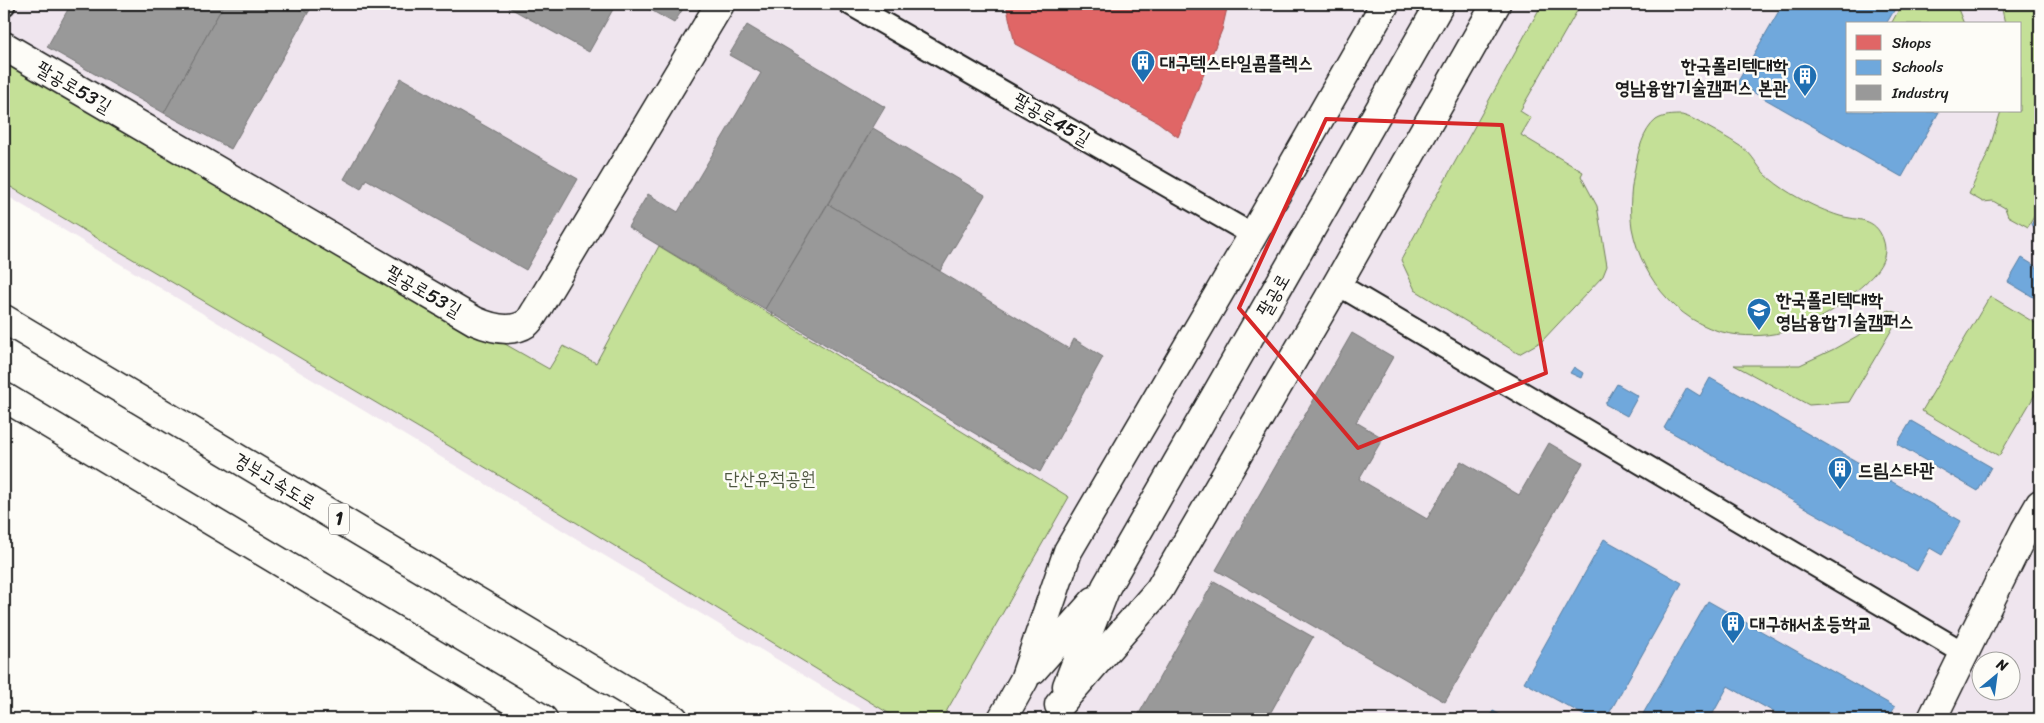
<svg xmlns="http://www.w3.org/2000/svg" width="2044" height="723" font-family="Sriracha,'Poor Story',sans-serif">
<rect width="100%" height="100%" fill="#fdfcf7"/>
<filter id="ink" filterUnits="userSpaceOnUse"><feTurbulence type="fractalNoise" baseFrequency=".02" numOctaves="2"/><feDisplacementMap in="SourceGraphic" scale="10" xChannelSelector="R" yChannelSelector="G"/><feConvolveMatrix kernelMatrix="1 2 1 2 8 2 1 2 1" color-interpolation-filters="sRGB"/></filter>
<g filter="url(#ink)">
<path fill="#efe5ee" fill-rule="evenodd" d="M4 4H2040V719H876L4 194ZM1848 24H2020V111H1848ZM1982 660H2012V690H1982Z"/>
<g fill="#c4e097" stroke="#707e5a">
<polygon points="1542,4 1581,4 1520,111 1531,118 1521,135 1583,172 1581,176 1597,206 1607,266 1603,276 1542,341 1519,354 1415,290 1401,260"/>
<polygon points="1902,4 1956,4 1964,24 1891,24"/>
<polygon points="2001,4 2033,4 2040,15 2040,206 2028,227 2008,216 2005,208 1993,201 1983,202 1969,194 1988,153 2001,111 2020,111 2020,24 2005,24"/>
<polygon points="4,60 549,369 563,346 596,363 659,246 1069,497 942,719 898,719 505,479 4,183"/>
<path d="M1682 115 1691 118C1708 127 1727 137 1743 148 1753 155 1757 166 1765 174 1779 188 1801 200 1819 208 1826 211 1833 214 1840 216 1859 221 1875 217 1883 239 1893 265 1863 284 1847 299 1818 325 1778 339 1739 335 1683 330 1642 281 1632 228 1629 208 1631 187 1635 168 1638 152 1643 130 1656 120 1664 115 1673 115 1682 115Z"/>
<polygon points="1990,296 2040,326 2040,386 1999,456 1922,411"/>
<polygon points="1888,310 1901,314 1849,402 1809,405 1734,365 1800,365 1834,349 1866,331"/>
</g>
<polygon fill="#e06666" stroke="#a55050" points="1006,4 1228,4 1222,30 1178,137 1158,122 1015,44"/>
<g fill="#6fa8dc" stroke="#567ea2">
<polygon points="1783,4 1898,4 1886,24 1848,24 1848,111 1939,112 1902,177 1737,83"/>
<polygon points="2040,209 2040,229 2031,225"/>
<polygon points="2022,258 2040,269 2040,301 2008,282"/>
<polygon points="1574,367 1583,373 1581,378 1570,373"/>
<polygon points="1710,378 1961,521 1942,555 1930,548 1917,571 1664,428 1687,388 1700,396"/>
<polygon points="1617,384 1638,396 1627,416 1605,404"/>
<polygon points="1911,421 1991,467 1978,491 1897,444"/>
<polygon points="1604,539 1682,583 1606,719 1591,719 1524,682"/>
<polygon points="1708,601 1895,707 1888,719 1786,719 1728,686 1710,719 1640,719"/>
<polygon points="1493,711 1508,719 1489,719"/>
</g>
<g fill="#999" stroke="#747474">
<polygon points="71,4 224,4 164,113 47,47"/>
<polygon points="224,4 292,4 308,13 231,149 164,113"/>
<polygon points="292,4 314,4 308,13"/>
<polygon points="503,4 616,4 589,52"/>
<polygon points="640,4 686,4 674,23"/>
<polygon points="747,25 885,107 765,309 628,227 648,194 678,212 761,73 729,55"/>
<polygon points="401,78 578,179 526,270 366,179 361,189 344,179"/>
<polygon points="873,128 985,195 940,271 828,204"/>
<polygon points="828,204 1069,349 1074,339 1103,357 1040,472 765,309"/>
<polygon points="1352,333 1393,357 1356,422 1383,438 1359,479 1427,519 1461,461 1519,495 1549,443 1583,463 1445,702 1216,570"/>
<polygon points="1214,581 1313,637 1267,719 1136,719"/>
</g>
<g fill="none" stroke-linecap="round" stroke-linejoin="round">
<defs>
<g id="minor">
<polyline points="850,4 1253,235"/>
<polyline points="4,5 4,4"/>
<polyline points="1337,284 1964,653"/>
</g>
<g id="tertiary">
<path d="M4 46 475 321C491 328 511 334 527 323 531 320 534 313 537 309L720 4"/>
<polyline points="1932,719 2025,530 2040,504"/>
</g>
<g id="secondary">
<polyline points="1033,670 1094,601"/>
<polyline points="1067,686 1106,587 1440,4"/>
<polyline points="1059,705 1159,590 1337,284 1496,4"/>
<polyline points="1002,719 1024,680 1068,551 1253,235 1385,4"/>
</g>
<g id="motorway">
<polyline points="4,319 674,719"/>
<polyline points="4,397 543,719"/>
</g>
</defs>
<use href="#minor" stroke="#1c1c1c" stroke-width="25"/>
<use href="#tertiary" stroke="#1c1c1c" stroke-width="31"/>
<use href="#secondary" stroke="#1c1c1c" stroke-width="31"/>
<use href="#motorway" stroke="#1c1c1c" stroke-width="31"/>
<use href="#minor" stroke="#fdfcf7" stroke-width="21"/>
<use href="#tertiary" stroke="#fdfcf7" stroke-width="28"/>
<use href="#secondary" stroke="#fdfcf7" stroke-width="28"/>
<use href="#motorway" stroke="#fdfcf7" stroke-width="28"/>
</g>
</g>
<path fill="none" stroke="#d62828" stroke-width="4" stroke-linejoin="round" d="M1326 119 1502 125 1546 373 1358 448 1239 308Z"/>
<defs>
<symbol id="building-pin" viewBox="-11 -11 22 30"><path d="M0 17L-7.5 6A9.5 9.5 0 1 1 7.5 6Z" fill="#1f6fb2" stroke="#fdfcf7"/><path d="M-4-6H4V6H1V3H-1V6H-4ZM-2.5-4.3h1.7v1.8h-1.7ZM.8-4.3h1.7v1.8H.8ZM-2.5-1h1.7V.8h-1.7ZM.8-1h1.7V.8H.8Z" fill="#fff"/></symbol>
<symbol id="university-pin" viewBox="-11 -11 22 30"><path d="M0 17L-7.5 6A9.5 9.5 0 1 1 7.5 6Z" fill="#1f6fb2" stroke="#fdfcf7"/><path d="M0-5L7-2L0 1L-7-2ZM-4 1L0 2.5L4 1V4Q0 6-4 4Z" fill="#fff"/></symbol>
</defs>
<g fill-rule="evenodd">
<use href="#building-pin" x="1129" y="48" width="28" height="38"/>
<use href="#building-pin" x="1791" y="62" width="28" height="38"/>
<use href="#university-pin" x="1745" y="296" width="28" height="38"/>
<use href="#building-pin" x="1826" y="455" width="28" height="38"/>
<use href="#building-pin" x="1719" y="609" width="28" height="38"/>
</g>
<g text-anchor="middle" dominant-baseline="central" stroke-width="5" stroke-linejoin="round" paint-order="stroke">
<rect fill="#fdfcf7" stroke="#605f5e" stroke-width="1" x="329" y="503.5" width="20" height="31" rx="4"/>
<g font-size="18" font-weight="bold" fill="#1c1c1c">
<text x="339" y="519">1</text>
</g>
<g font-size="19" font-weight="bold" fill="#1c1c1c" stroke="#fdfcf7" text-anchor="start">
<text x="1160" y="62">대구텍스타일콤플렉스</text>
<text x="1788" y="65" text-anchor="end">한국폴리텍대학<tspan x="1788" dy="22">영남융합기술캠퍼스 본관</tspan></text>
<text x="1776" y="299">한국폴리텍대학<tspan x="1776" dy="22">영남융합기술캠퍼스</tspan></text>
<text x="1858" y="469">드림스타관</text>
<text x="1750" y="623">대구해서초등학교</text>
</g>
<g font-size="19" fill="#1c1c1c" stroke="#fdfcf7">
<text transform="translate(74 87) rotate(30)">팔공로53길</text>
<text transform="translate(1052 119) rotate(30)">팔공로45길</text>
<text transform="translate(424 291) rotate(30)">팔공로53길</text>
<text transform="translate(1273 295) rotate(-60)">팔공로</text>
<text transform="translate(275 481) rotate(31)">경부고속도로</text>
</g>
<g font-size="19" fill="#4e5741" stroke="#fdfcf7">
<text x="770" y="478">단산유적공원</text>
</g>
</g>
<rect width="2044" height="723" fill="none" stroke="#fdfcf7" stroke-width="20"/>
<rect x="10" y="10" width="2024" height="703" fill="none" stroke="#1c1c1c" stroke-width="2" filter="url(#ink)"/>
<rect x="1846" y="22" width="175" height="90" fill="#fdfcf7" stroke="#a3a29f"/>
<rect x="1856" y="35" width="25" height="15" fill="#e06666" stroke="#a3a29f"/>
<text x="1892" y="48" font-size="15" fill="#1c1c1c">Shops</text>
<rect x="1856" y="60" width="25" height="15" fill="#6fa8dc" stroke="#a3a29f"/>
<text x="1892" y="72" font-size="15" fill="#1c1c1c">Schools</text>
<rect x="1856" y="85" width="25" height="15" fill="#999999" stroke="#a3a29f"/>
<text x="1892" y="98" font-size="15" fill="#1c1c1c">Industry</text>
<g transform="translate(1996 676) rotate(29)"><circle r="24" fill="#fdfcf7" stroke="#a3a29f"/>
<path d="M0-4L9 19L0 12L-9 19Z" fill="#1f6fb2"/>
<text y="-8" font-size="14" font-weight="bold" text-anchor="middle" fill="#1c1c1c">N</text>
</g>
</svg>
